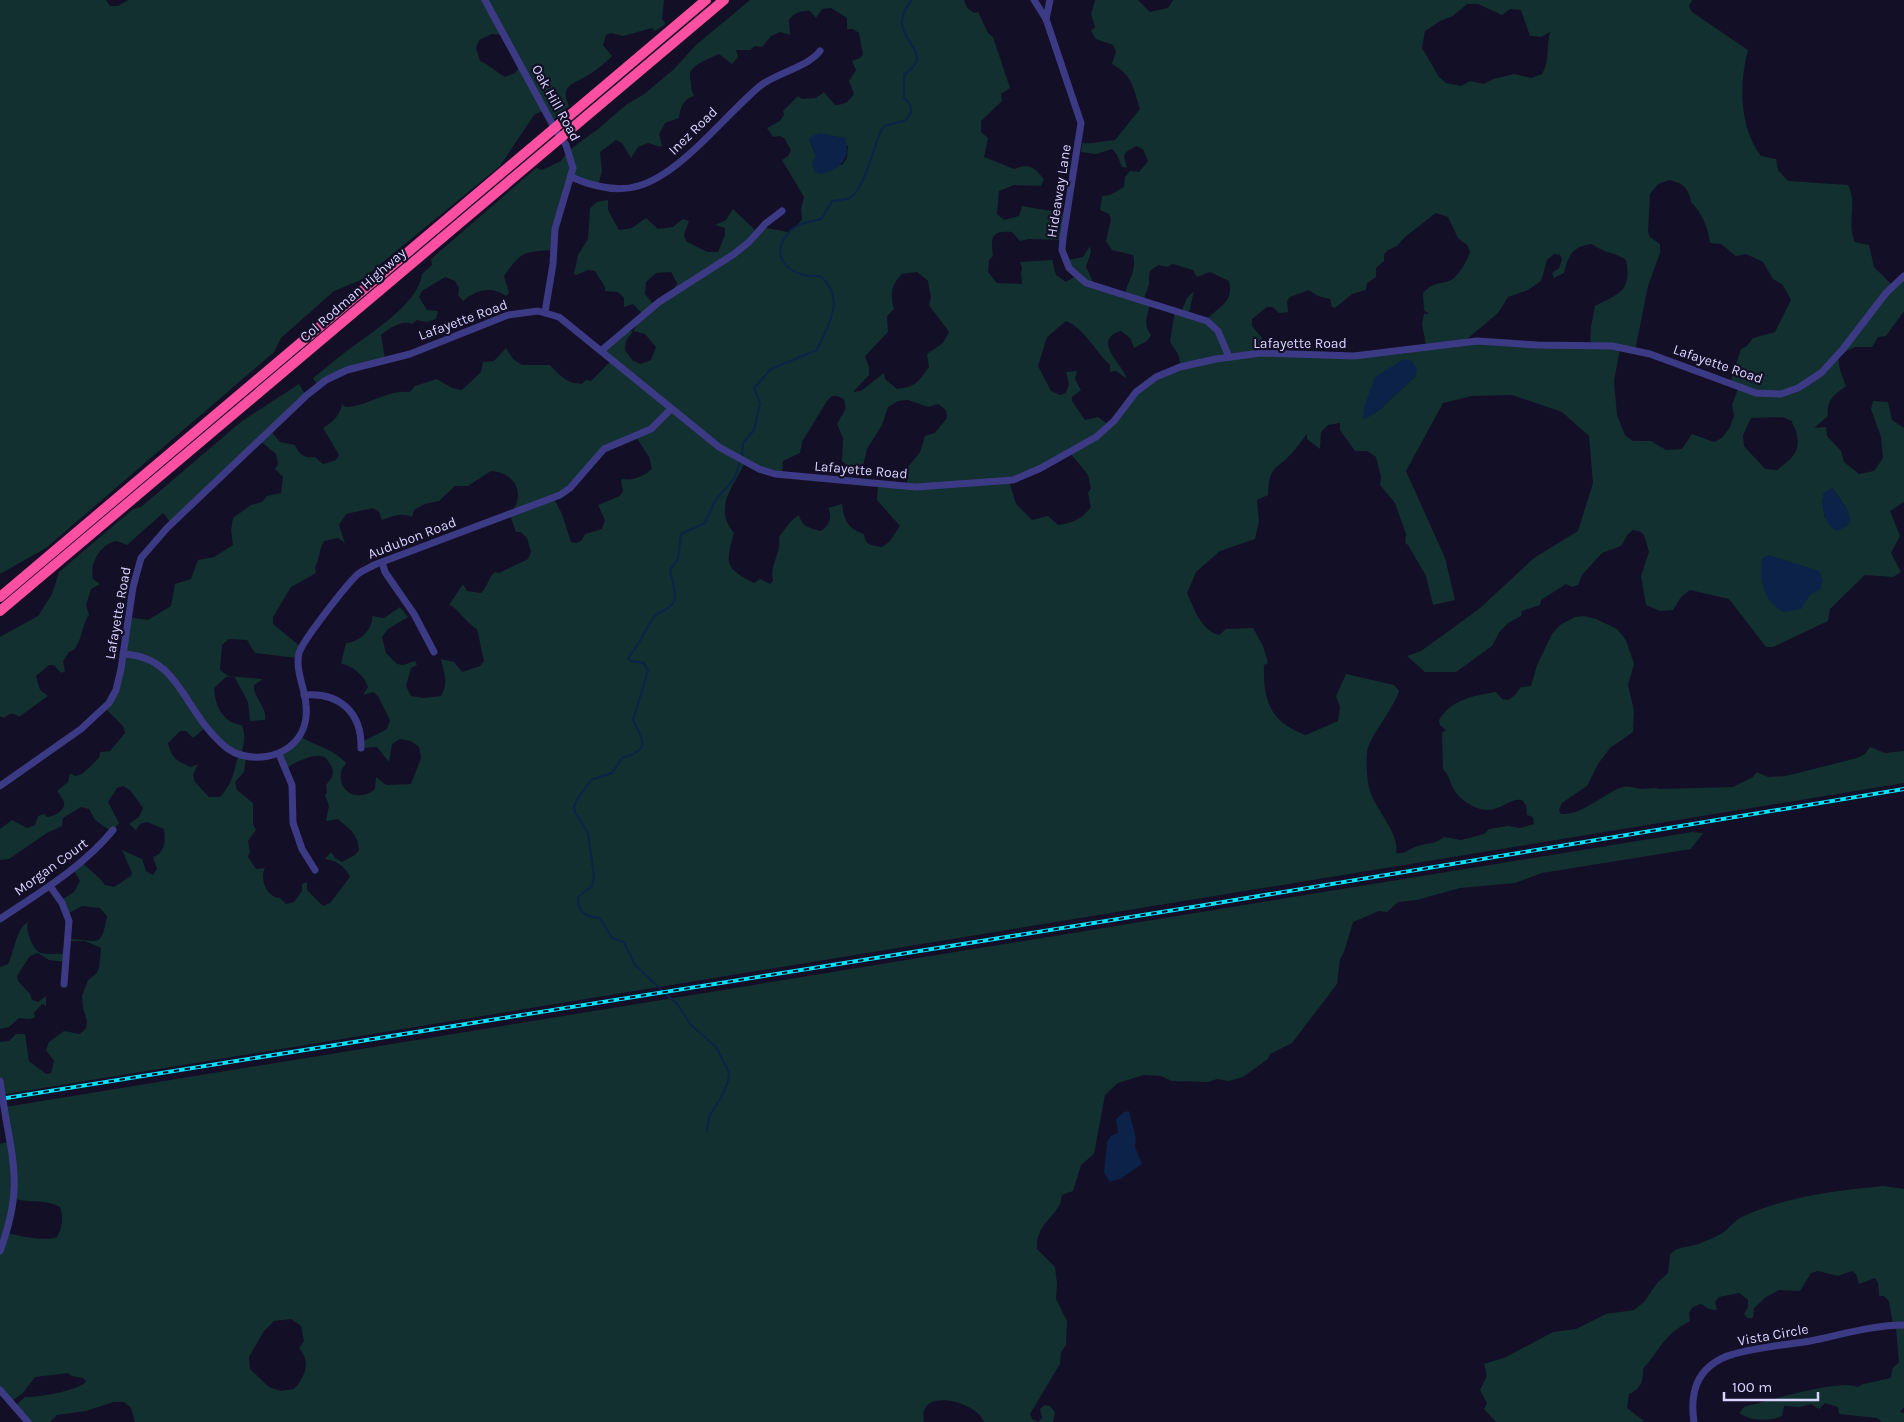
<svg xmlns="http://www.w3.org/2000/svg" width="1904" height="1422" font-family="Karla,sans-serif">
<rect width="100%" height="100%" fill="#130f26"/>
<g fill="#12302f" fill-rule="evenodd">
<path d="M0 0H106L110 6H118L128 0H664L662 19 666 24 655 31 652 28 623 36 611 33 606 35 603 45 612 56C610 59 594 72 590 74 577 83 558 84 569 106L551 122 544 110 534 115 500 166 361 280 334 291 281 338 274 352 46 548 0 574ZM492 34 504 35 520 66 515 73 505 77C495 71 489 65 480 61L476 48 479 40Z"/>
<path d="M750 0H964L967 8 974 13 978 12 988 33 993 37 1010 88 1001 94 1002 101 981 121V132L988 138 984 157 1014 169C1029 163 1034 167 1044 179L1041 186 1014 185 999 191 997 214 1004 220 1019 216 1022 206 1068 214 1064 240 1029 239 1020 241 1012 232C990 230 991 238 993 256L989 260 988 272 997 283 1022 284 1021 273 1022 268 1020 262 1052 260 1056 275 1066 282 1077 275 1068 260 1083 257 1090 246 1091 252 1086 267 1094 284 1125 293C1129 279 1137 269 1133 255L1112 250 1106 241 1111 219 1109 214 1100 210 1102 196 1110 195 1124 187 1125 177 1130 171 1139 172 1148 161 1143 149 1136 146 1126 152 1124 156 1127 168 1122 167 1117 155 1112 149 1096 154 1081 152 1082 143C1094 144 1103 141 1115 140L1140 109C1133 87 1133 76 1112 64L1116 51 1113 45 1096 39 1091 31 1095 27 1091 14 1095 0H1138L1150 12 1168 8 1173 0H1692L1689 6 1692 12 1748 50C1739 83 1739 127 1761 156L1776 159 1778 170 1788 181 1848 185C1858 203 1846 224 1855 242L1869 245 1874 267 1892 285 1904 277V311L1886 336 1878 337 1872 347H1855L1838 355 1840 370 1846 386C1834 395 1826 400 1828 416L1814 428 1826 427 1827 436 1841 451 1844 462 1859 474 1874 471 1883 458 1881 437 1871 409 1873 401 1888 402 1892 420 1904 428V502L1890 511 1900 536 1891 553 1901 572 1893 577 1865 575 1830 609 1828 621 1773 647H1766L1729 599 1690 590 1681 597 1673 610 1660 611 1646 605 1641 576 1649 552 1644 535 1641 532 1633 530 1628 534 1621 546 1602 553 1582 575 1578 585 1572 587 1566 584 1541 600 1540 605 1522 611 1521 616 1508 623 1500 631 1492 646 1456 672H1425L1407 656 1421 651 1479 609 1534 558 1578 531 1593 483 1589 436 1562 412 1512 395 1472 396 1443 403 1406 471 1445 558 1455 600 1433 605 1426 576 1408 545 1405 543 1406 534 1395 503 1380 485 1381 477 1376 457 1367 451H1355L1340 430V423L1328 425 1321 432 1320 449 1307 439V434C1301 441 1297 448 1291 454 1275 471 1269 466 1268 495L1257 500 1259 521 1255 539 1220 551 1196 572 1187 593C1194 609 1201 630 1219 635L1226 629 1253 628 1263 646 1268 663 1264 665C1263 701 1270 722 1306 735L1338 721 1340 707 1336 696 1346 674 1394 685 1399 691C1393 710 1368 738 1367 753 1366 762 1367 782 1370 791 1377 812 1400 834 1396 853 1406 854 1409 849 1418 846 1428 843 1435 844 1444 837L1461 840 1484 834 1489 829 1508 826 1520 828 1534 824 1533 817 1527 815 1526 805 1522 800C1513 798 1506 805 1497 808 1481 815 1459 801 1452 786 1449 779 1449 775 1443 769L1442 733 1446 730 1440 725 1439 720C1452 699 1473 696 1496 692L1502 699 1508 700 1515 695 1521 687 1531 686 1537 665 1552 634 1560 625 1575 617 1584 616 1596 619 1617 629 1626 640 1634 664 1628 685 1634 711 1633 732 1610 748 1598 764 1587 786 1562 803 1559 810 1561 814C1582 816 1607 791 1623 787 1629 785 1637 789 1643 789 1649 789 1652 787 1659 789L1733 787 1753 777 1757 772 1768 777 1786 776 1857 758 1865 754 1870 747 1885 753 1904 751V783L0 1095V1042L9 1041 16 1034H25L29 1061 46 1074 51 1073 54 1061 46 1050 49 1042 64 1031 80 1034 86 1028 87 1021 83 1008 82 996 88 980 96 974 99 968 101 948 85 941H69V939C98 940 101 950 107 916L100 908 82 906 67 914 61 900 74 892 80 881 73 869 82 862C90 871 98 875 105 885L114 887 131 876 132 873 122 850 142 859 146 871 153 875 157 869 153 857C165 853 166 840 164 829L147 822 140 824 136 830 129 824 139 817 143 808 130 790 123 786 117 788 108 802 119 823 112 832 95 820 89 809 81 807 63 818 62 826 47 833 9 859 0 860V829L12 820 27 828 35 825 38 816 44 814 47 817C53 817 66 810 64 802 63 799 59 794 57 791L68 782 70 773 75 776 82 774 99 758 100 752 110 751 125 733 123 726 105 708 113 696 128 617 148 620 171 606 175 584 191 579 198 560 214 557 233 545 231 530 233 518 251 505 262 502 267 496 281 493 283 477 275 469 278 464 276 454 259 440 171 523 163 513 127 545 117 541C101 543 89 564 93 579L100 584 91 589 86 605 89 615C80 627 82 649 69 652L63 661 65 671 61 673 54 665H49L36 676 40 690 48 696 19 717C13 712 10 713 4 718L0 716V637L38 616 52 594 59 572 133 509 141 507 242 421 299 384 306 396 270 430 280 442 295 445C299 454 304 459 315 457L323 464 336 460 339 455 323 428C332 423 341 414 342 404L346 407C368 406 388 389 410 392L415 386 437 379 452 388 462 390 481 372 483 362 494 361 506 348 513 359 522 365H550C560 376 566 383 582 384L586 380 591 381 612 360 604 353 623 332 633 331 643 315 633 304 624 307V298L618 292 605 291V287L595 271 588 270 576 275 574 274 578 255 588 239 590 208 597 202 608 200V210L619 230 632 228 646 218 658 229 673 227 683 219 689 221 684 235 686 241 707 252H718L725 235V228L715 225 726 220 733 209 757 232 762 227 788 232 796 227 802 219 801 209 804 197 782 160 788 156 791 150 784 138 780 136 773 137 767 128 780 121 784 115 783 111 798 96 802 99 816 98 824 92 835 105C845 105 849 101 854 94L849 81 856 70 852 61 860 58 863 54 859 33 853 29H847V18L831 8 822 9 816 18 810 11C803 10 793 13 789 20L790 35 780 32 771 36 762 47 755 46 750 50H736L738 57 732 64 719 54C711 58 689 65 690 76 690 81 692 83 691 88L694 96C683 99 680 108 679 118L665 123 659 134 662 145 661 147 648 143 638 147 631 158 622 143 616 140 600 152 602 171 598 186 572 179 552 250C522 252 521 252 504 276L509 293 506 296C491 285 475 291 463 301L458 295 459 288 455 281 445 277 422 291 419 297 427 310 438 311 436 319 426 322 417 320 412 324C402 319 388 329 381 335L385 359 348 370 318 387 313 378C324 370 332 362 343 354 365 336 419 305 422 274L432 265 431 259 536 168 542 170 561 161 568 151 598 129 627 104 643 95 673 70 696 45ZM1467 4H1478L1502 15 1510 9 1521 10 1530 36 1541 37 1550 32C1546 47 1550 61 1542 74L1531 78 1514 74 1493 79 1484 84 1470 81 1461 86 1446 83 1439 77 1422 48 1425 31 1440 21 1453 16ZM809 139 848 146 847 158 842 165 816 156ZM1669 180C1683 183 1689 188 1691 202 1702 213 1708 227 1710 243L1721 244 1736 256 1746 254 1763 262 1773 279 1783 285 1791 300 1775 332 1753 338 1747 346 1741 349 1730 383 1738 389 1732 405 1734 416 1730 427 1722 438 1714 442 1692 434 1682 449 1666 450 1651 441H1633L1625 435 1617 415 1614 381 1620 349 1635 351 1648 286 1660 253V244L1650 237 1648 232 1650 194 1658 184ZM1436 213 1448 217 1458 238 1467 245 1470 252C1467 261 1458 278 1449 281 1436 285 1434 282 1423 293L1424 310 1429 314H1424L1422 324 1426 345 1323 357 1263 353 1262 338 1252 326V319L1267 307H1273L1279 313 1288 312 1287 301 1290 297 1309 290 1318 296 1330 299 1332 307 1335 308 1352 294 1366 290 1367 283 1376 277V268L1384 261V254L1388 250 1397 246 1406 236ZM1592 244C1603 253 1615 252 1626 260 1632 292 1619 293 1595 306L1591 326 1590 345 1467 339 1498 313 1508 297 1528 290 1541 281 1547 260 1554 254 1560 255 1562 259 1559 268 1552 273 1554 278 1564 273C1568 255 1573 246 1592 244ZM1173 264 1193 270 1197 277 1210 272 1229 281C1234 302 1220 306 1207 319L1189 312 1194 291 1187 298 1182 310H1175L1170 342 1178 354 1181 367 1141 387 1109 425 1098 417 1085 420 1072 401V397L1081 390 1075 379 1077 371 1066 372 1069 384 1066 393 1060 395 1051 391 1038 366 1047 337 1066 321C1084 328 1095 351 1110 365V372L1116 371 1127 379C1124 365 1090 340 1121 331L1130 338 1134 348 1147 341 1151 335C1142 324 1148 314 1151 302L1144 299C1145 294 1148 289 1149 284 1150 272 1147 271 1159 265L1167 267ZM671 272 677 283 673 293 654 305 645 294 646 282 656 273ZM917 272 928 281 931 297 929 305 949 332 943 343 927 354 929 367C918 382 916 387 897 389L885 379 884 373 861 391 853 392 869 375V367L865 356 888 332 887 316 894 309C890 294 891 285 902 274ZM633 331 645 334 656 347 651 360 641 364 633 361 625 350 626 341ZM1375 377H1415L1378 411 1364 419C1365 404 1372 392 1375 377ZM832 396H837L844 399 846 408 837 424 843 438 842 461 853 471 862 470 867 449 882 425 888 407 898 401 908 400 928 407 938 404 946 410 947 418 935 433 925 436 920 452 908 467 907 484H878L877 500 900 526 889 542 882 547C872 545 865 546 864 534 848 529 844 520 842 504L828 508C833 517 829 526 821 531 810 528 802 527 799 515L791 521 779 537C782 552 769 565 773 581L770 584 760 579 754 583C725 568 725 565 734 533 713 507 733 488 744 464L782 474 783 461 800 453 802 442 827 401ZM1782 417 1792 421C1792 425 1795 427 1796 431 1802 453 1791 459 1777 470L1765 469 1744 446 1743 435 1751 418ZM636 437 649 457 652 469C644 476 633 481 622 479L621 481 623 491 620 496 598 505 605 520 602 529 585 534 581 541 576 543 571 542 562 514 554 499 586 467 618 442ZM1070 453 1088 475 1091 488 1088 493 1091 507C1082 519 1073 523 1058 525L1048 516 1032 520 1016 504 1009 481ZM491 471C517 473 526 495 510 515L516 532H521L527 538 531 552 528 559 499 573 495 572C488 578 488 586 481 593L467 591 463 584 449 605C457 607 466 623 477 629L484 661 480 666 462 672 454 662 441 659C444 674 449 682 441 696L423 698 411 696 406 686 411 668 417 665 415 661 403 665 397 664 386 653 382 637 388 629 408 617 400 607 384 618 372 616C374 629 358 643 346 643L341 664C352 665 365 676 368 687L363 695 373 692 378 696 390 720 387 729 362 742V748L377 747 389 762 392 744 400 739 411 741 419 747 421 758 411 784 386 785 376 777 375 789C361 802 338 794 341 773 341 769 344 767 346 763 334 749 315 746 300 736L279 755 286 768C295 763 314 752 324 757 328 759 331 766 333 770L332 777 326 785 327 792 325 795 329 806 326 821 338 819C350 830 357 832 359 850L355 855 342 862 335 858 331 852 325 859C336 860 346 867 350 877L330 903 323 906 307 890V882L302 884V891L294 902 286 904 280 898C267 898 259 879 265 868L256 869 248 857 250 852 248 841 256 830 253 824V803L237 790 235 782 244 772 246 758 241 755C244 744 246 736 242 725 223 723 215 706 214 688L226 677 234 676 248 702 250 721 265 720C268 708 253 698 254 685L263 679 228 676 220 670 222 645 229 639 247 640 255 653 297 658 301 647 273 624V617L291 587 316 573 315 567C320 558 319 550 324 541L338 538 345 543 339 525 346 514 373 508 379 512 382 520C391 516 404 512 412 517L414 510 425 504 439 501 455 486H468ZM1832 488 1847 509 1825 518 1822 500ZM205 728 238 757C233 774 232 784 220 797H209L195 782 193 775 198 764 191 767C177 761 172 759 168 743L180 731H186L193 738Z"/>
<path d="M1692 832 1703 833 1691 849 1542 873 1515 883 1460 888 1417 900 1398 902 1387 912 1379 911 1353 922 1344 952 1340 959 1337 984 1292 1043 1270 1054 1268 1059 1243 1077 1229 1081 1217 1079 1208 1082 1172 1081 1161 1076 1144 1075 1118 1083 1105 1095 1094 1154 1081 1165 1073 1191 1062 1195C1061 1199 1061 1204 1059 1206 1049 1222 1036 1227 1037 1249L1055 1267 1057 1284 1056 1299 1067 1321 1066 1345 1061 1352 1060 1364 1030 1414 1032 1419 1038 1422 1042 1418 1040 1409 1045 1405 1050 1406 1055 1412 1053 1422H984C977 1401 916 1386 924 1422H135L131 1408 124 1402H114L86 1411 57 1415 50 1422H27L15 1406 25 1397C36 1398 82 1390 86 1381L83 1378 72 1376 68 1373 35 1377 22 1394 10 1402 0 1391V1144L8 1142 5 1107ZM15 1199C30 1203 46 1199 60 1207 64 1217 62 1229 57 1237 44 1242 20 1236 7 1233ZM291 1319 301 1326 304 1341 299 1348C311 1361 306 1376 294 1389L281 1391 269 1387 250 1369 249 1357 264 1331 274 1321Z"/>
<path d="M28 922C25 930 33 952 42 953 48 955 60 953 67 954L66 962 49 960 38 953 30 956 17 976 18 981 30 994 32 1000 38 1002 46 996V1006L42 1004 34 1013 35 1017 30 1019 19 1018 9 1027 0 1029V967L8 964C15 951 15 930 28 922Z"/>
<path d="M1883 1186 1904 1189V1407L1900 1412 1904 1413V1422H1882L1877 1418 1839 1414 1838 1407 1825 1403 1819 1409 1811 1404 1800 1407 1784 1406 1782 1416C1769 1422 1751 1421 1739 1413L1744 1407C1768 1401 1838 1379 1858 1387L1863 1384 1891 1378 1892 1369 1899 1362 1896 1328 1893 1325 1889 1301 1884 1296H1879L1878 1283 1875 1278 1859 1284 1856 1274 1852 1271 1838 1276 1818 1271 1811 1273 1800 1291 1779 1290 1766 1297 1754 1308 1753 1318H1747L1744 1314 1748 1307V1300L1739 1293 1719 1297 1715 1302 1717 1310 1709 1309 1701 1304 1693 1307 1689 1312 1690 1321C1663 1335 1661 1349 1643 1369 1643 1382 1641 1389 1629 1394L1627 1408 1644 1421 1642 1422H1496L1484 1409 1487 1403 1480 1390 1487 1376 1484 1364 1506 1357 1553 1332 1576 1329 1606 1314 1634 1310 1644 1302 1658 1282 1668 1273 1670 1255C1677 1245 1691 1248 1701 1243 1708 1240 1719 1236 1725 1231 1731 1226 1734 1221 1742 1217 1787 1196 1834 1191 1883 1186Z"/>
</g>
<g fill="#0c2248">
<path d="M819 133 845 138C852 159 840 169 821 174L815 172 812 163 816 156 809 138Z"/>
<path d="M1404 359 1412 361 1417 370 1415 377 1378 411 1364 419C1361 407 1372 390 1375 377Z"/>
<path d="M1832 488 1847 509 1851 520 1847 526 1837 531C1824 526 1820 503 1824 492Z"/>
<path d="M1769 555 1819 571 1823 581 1820 589 1810 595 1801 609 1784 612C1762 601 1760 580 1762 558Z"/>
<polygon points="1129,1111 1136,1138 1135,1147 1142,1164 1120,1179 1110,1182 1104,1173 1107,1142 1111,1136 1118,1133 1116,1119 1124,1112"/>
</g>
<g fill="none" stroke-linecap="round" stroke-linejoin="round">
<g stroke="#0c2248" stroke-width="2">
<path d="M742 457 743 443 754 430 760 403 754 388 771 369 817 350C828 324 847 299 820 276 793 279 766 258 789 232 797 223 810 222 821 219L832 201C839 199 845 201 851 197 865 188 874 144 882 129L885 126 906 120 911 112 910 104 904 98V75C908 71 916 66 917 60 919 43 886 30 912 0"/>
<path d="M707 1131 709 1117 723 1094 728 1081 729 1072 716 1047 690 1024 678 1005 635 965 624 942 612 938 600 918C585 917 578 913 578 897L592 886 594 877 588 833 575 812 574 807 578 798 591 780 612 773 622 758C650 751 644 741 633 720L648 671 644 663 631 661 628 658C640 644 644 632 653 618 659 610 670 611 674 601 677 592 672 580 670 570L678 559 681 534 705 523 716 499 734 479 740 462"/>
</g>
<g stroke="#3d3a85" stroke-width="7">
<polyline points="485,0 555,129 566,145 573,168 555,229 553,264 545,312"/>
<polyline points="1034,0 1046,19 1081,123 1063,238 1062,250 1069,268 1086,283 1207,321 1218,331 1229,357"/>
<polyline points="1046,19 1050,0"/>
<path d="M571 177C592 186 616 193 638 186 681 174 725 115 760 86 776 73 808 67 820 51"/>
<polyline points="602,350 659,302 734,254 749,242 765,224 782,211"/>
<polyline points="382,562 385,572 414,614 434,652"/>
<path d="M123 654C177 656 183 706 216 738 224 746 230 752 241 755 275 764 310 744 306 705 305 688 295 671 299 653 303 640 347 584 358 574 363 570 369 568 374 565L560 495 570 488 604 449 651 429 671 409"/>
<path d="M304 695C339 692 362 712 361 748"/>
<polyline points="279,754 292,785 293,823 302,849 315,870"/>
<polyline points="0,786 81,729 109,703 116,690 121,669 133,587 141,558 167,528 307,395 326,380 347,370 410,354 508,315 538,311 559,317 719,447 759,469 775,474 916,487 1013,480 1041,468 1096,437 1114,421 1136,392 1156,377 1180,367 1216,359 1261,353 1354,356 1477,341 1537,345 1612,346 1650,354 1756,393 1781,394 1798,388 1821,373 1843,349 1886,293 1904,276"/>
<polyline points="50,886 62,903 69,921 64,984"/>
<path d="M0 919C40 892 83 867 113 830"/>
<path d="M0 1251C20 1197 16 1173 6 1119"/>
<polyline points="0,1390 28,1422"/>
<path d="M1694 1422C1691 1402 1693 1380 1710 1366 1716 1361 1726 1356 1734 1354 1758 1347 1785 1345 1810 1341 1840 1335 1873 1325 1904 1325"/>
</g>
<g stroke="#ff4fa3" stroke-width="10">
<polyline points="0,597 706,0"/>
<polyline points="0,611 724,0"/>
</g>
<defs>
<polyline id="rail" points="0,1099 1199,906 1904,789"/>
</defs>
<use href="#rail" stroke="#00e5ff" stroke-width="4"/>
<use href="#rail" stroke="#130f26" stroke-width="2" stroke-dasharray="5.5" stroke-linecap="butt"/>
<polyline stroke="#3d3a85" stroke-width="7" points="0,1081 6,1119"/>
</g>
<g text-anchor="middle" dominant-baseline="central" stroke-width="4.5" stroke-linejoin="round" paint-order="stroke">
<g font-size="14" fill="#d9d4ff" stroke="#130f26">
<text transform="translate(556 103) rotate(61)">Oak Hill Road</text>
<text transform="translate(693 131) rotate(-44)">Inez Road</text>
<text transform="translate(1059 191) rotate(-81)">Hideaway Lane</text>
<text transform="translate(353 295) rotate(-41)">Col Rodman Highway</text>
<text transform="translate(463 320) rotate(-20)">Lafayette Road</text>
<text x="1300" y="343">Lafayette Road</text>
<text transform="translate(1718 364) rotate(19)">Lafayette Road</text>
<text transform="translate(861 470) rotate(5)">Lafayette Road</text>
<text transform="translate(412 538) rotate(-21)">Audubon Road</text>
<text transform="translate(118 613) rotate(-80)">Lafayette Road</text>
<text transform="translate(51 867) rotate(-36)">Morgan Court</text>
<text transform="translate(1773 1335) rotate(-10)">Vista Circle</text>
</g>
</g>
<path d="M1724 1392v8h94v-8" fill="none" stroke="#d9d4ff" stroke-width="2.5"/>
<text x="1732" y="1392" font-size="15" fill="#d9d4ff" stroke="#130f26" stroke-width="4" paint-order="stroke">100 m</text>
</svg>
